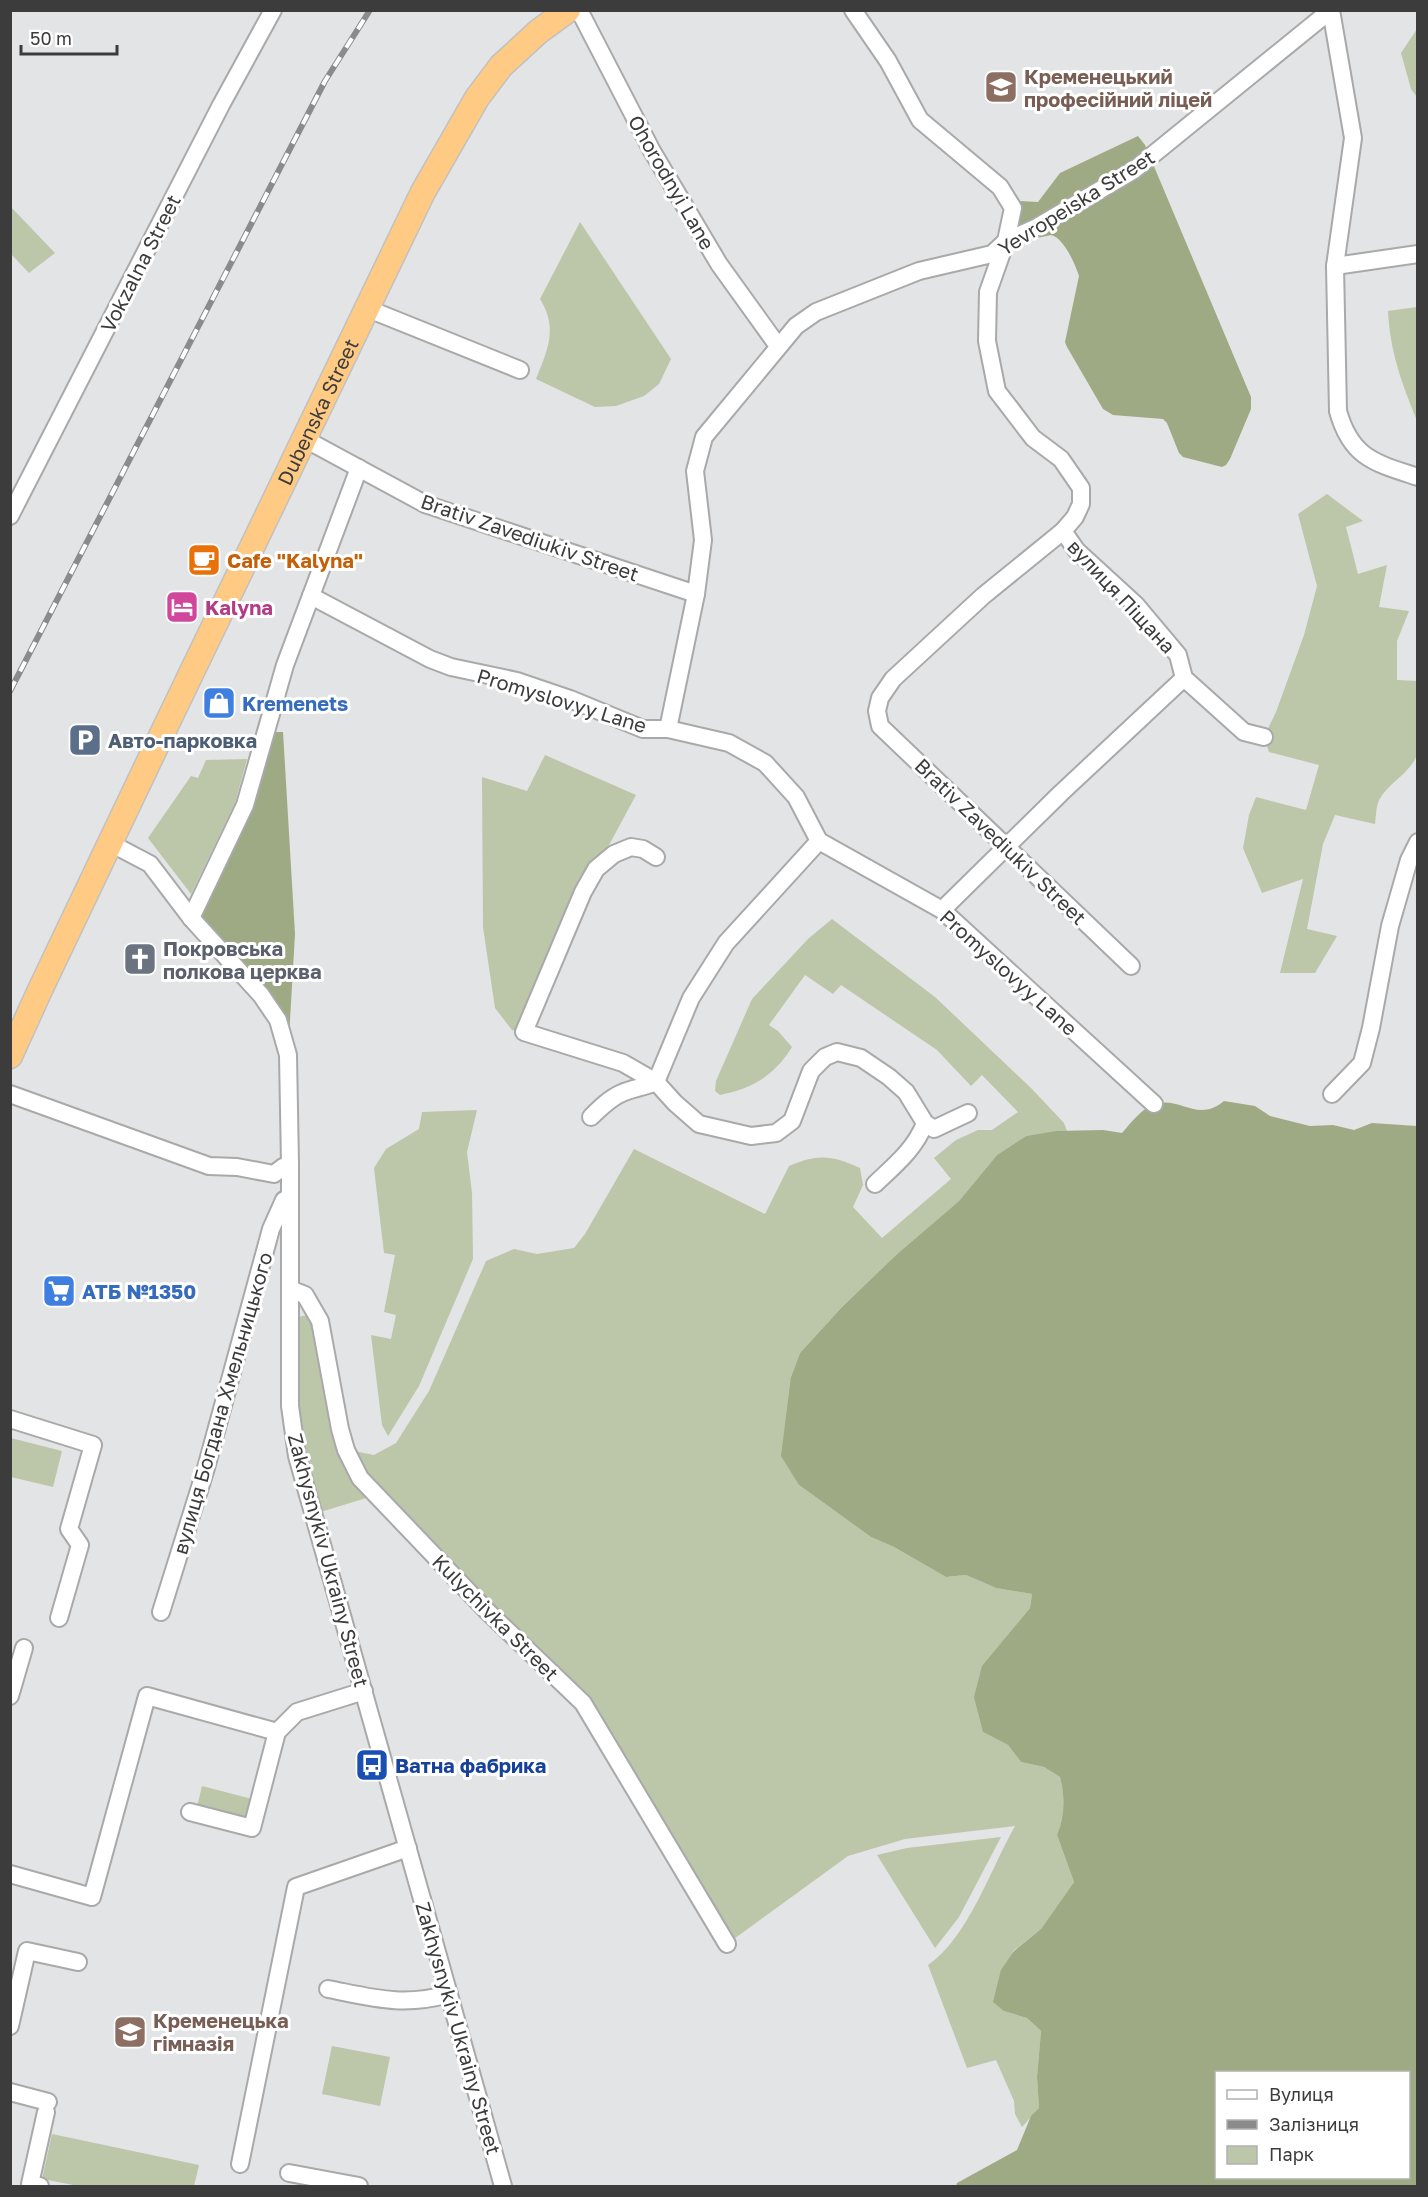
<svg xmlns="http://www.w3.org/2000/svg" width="1428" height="2197" font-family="'Golos Text',sans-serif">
<rect width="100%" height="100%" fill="#e3e4e5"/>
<g fill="#bcc6a9">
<polygon points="1417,29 1417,97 1411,89 1401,53"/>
<polygon points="10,206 55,253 29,273 11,254"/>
<path d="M580 222 671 359 659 384 644 396 616 406 595 407 536 379C548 349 558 328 540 299Z"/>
<path d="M1417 307H1418L1417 421C1402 384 1390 352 1388 311Z"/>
<path d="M1327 494 1363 521 1346 527 1358 574 1387 565 1379 607 1409 611 1397 641V680L1417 681V754C1412 772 1389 782 1379 800 1376 807 1376 817 1375 824L1335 815 1323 844 1307 929 1337 936 1315 973H1280L1303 879 1262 893 1243 848 1249 815 1256 797 1306 810 1319 765 1269 752 1264 737 1276 712 1304 635 1317 586 1298 514Z"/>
<polygon points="545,755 636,795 596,869 524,1032 512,1030 495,1008 483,927 482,777 527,791"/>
<polygon points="247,759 235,803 191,894 148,838 191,776 198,778 206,760"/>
<path d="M832 919 935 997 1031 1088 1064 1123 1067 1131 1026 1136 997 1155 959 1201 896 1255 842 1307 800 1353 791 1377 799 1485 871 1537 894 1547 946 1577 966 1575 996 1588 1032 1594 1030 1608 983 1666V1732L1008 1745 1021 1762 1044 1767 1060 1777C1065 1797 1065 1816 1057 1835L1074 1882 1041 1929 1013 1951 1004 2011 1027 2018 1041 2031 1037 2077 1039 2108 1022 2127 1015 2114 1014 2101 996 2060 967 2068 928 1965C968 1938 991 1868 1015 1826L905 1839 848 1856 727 1944 583 1703 376 1495 314 1514 297 1456 290 1318 309 1315 320 1321 349 1450 374 1455 396 1443 429 1391 486 1261 514 1249 537 1254 574 1248 585 1234 634 1149 765 1214 789 1166C818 1154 831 1155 860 1168L863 1185 853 1207 882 1238 951 1179 934 1158 956 1140 978 1130H992L1018 1112 982 1075 971 1086 937 1050 841 985 833 994 805 975 769 1025 778 1031 792 1047C774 1076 753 1088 720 1095L715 1091 716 1081 752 999 808 939Z"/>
<polygon points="477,1110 467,1152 472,1193 473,1259 419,1386 388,1436 382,1425 371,1335 391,1339 396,1315 384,1312 395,1255 384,1253 374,1168 386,1149 419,1129 422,1112"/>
<polygon points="11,1438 62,1451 53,1487 11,1477"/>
<polygon points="202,1786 252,1799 246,1820 197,1807"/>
<polygon points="1001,1837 959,1917 935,1948 877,1855 907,1848"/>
<polygon points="332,2046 390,2057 380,2106 322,2094"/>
<polygon points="52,2134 199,2165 194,2186 79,2186 42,2179"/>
</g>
<g fill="#9eaa84" fill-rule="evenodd">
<path d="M1138 136 1145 145 1251 397V409L1230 459 1226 465 1222 467 1183 457 1179 453 1167 423 1163 419 1113 415 1103 409 1067 347 1065 342 1079 276C1075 264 1064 238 1051 235L1004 245 1016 203 1020 201 1038 202 1060 173Z"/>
<polygon points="266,732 283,732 295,934 288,1055 278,1020 191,918"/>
<path d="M1224 1101 1255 1106 1270 1116 1310 1126 1333 1125 1354 1130 1372 1123 1417 1126V2186H956L957 2183 1017 2150 1031 2116 1039 2108 1037 2077 1041 2031 1027 2018 1004 2011 993 2002 1001 1970 1014 1951 1041 1929 1074 1882 1057 1835C1065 1816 1065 1797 1060 1777L1044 1767 1021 1762 1008 1745 983 1732 974 1697 982 1666 1030 1608 1032 1594 996 1588 966 1575 946 1577 894 1547 871 1537 799 1485 781 1456 791 1377 800 1353 842 1307 896 1255 959 1201 997 1155 1026 1136 1057 1131 1103 1130 1122 1133C1131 1123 1140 1110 1153 1105 1178 1094 1197 1124 1224 1101ZM1216 2072H1408V2178H1216Z"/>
</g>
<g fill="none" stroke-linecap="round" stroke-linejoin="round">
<defs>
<g id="minor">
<polyline points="579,10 652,151 719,264 778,346"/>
<polyline points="853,10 888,61 920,120 1000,187 1013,208 1006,241 988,292 987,341 997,391 1033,438 1061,459 1081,488 1081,504 1075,517 1063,531 1077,551 1136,605 1178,655 1184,678 1244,732 1264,737"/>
<path d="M1331 10 1353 138 1335 266 1338 411C1351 458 1375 463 1418 477"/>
<polyline points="1335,266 1418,254"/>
<polyline points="366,308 520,370"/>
<polyline points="303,438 425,504 696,594"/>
<polyline points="10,516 221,105 273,10"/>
<polyline points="1063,531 983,596 893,679 880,698 877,711 880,726 1131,966"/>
<polyline points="311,596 430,659 451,667 517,681 570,699 643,729 668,729 729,743 765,763 796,797 819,841 942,910 1154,1104"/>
<polyline points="668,729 696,594 703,540 695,471 704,437 796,326 816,312 919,271 992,254 1006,241 1037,227 1134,170 1331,10"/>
<polyline points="110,843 150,864 191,918 261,995 278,1020 288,1055 290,1164 290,1406 297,1456 503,2186"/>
<path d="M656 857 643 849 631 847 614 854 596 869 583 892 524 1032 623 1063 656 1082 675 1103 699 1124 751 1136 776 1133 792 1121 811 1071 825 1057 837 1052 861 1058 889 1077 906 1092 925 1123C915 1149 895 1165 875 1184"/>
<polyline points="942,910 1061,793 1184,678"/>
<polyline points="191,918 245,805 285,665 359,468"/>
<polyline points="656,1082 691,998 726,943 819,841"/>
<polyline points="10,1094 209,1166 237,1167 274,1174 283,1167 290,1164"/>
<polyline points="1332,1094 1362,1063 1371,1028 1390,926 1409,860 1418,842"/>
<path d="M591 1117C600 1108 610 1098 622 1093 633 1088 645 1087 656 1082"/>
<polyline points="925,1123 934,1129 968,1113"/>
<polyline points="290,1289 305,1295 320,1321 340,1429 346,1450 360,1478 487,1611 583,1703 727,1944"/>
<polyline points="10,1419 93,1445 69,1529 80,1545 59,1618"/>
<polyline points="161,1612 206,1468 271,1229 284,1200 290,1198"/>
<polyline points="10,1696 24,1648"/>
<polyline points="190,1812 252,1828 277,1732"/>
<polyline points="10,1874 92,1897 147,1696 277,1732 297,1712 364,1691"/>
<path d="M328 1989C374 1998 403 2007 449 1994"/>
<polyline points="10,2026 27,1951 78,1962"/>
<polyline points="10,2092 48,2102"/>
<polyline points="240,2164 296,1887 408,1848"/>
<polyline points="289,2173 359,2186"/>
<polyline points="40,2186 30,2184 46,2112"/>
</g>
<g id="highway">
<path id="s1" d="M10 1056 40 990 162 734 423 192 477 98 501 66 538 32 568 10"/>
</g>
</defs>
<use href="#minor" stroke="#a9a9aa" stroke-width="20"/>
<use href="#highway" stroke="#c1c1c1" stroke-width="27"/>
<use href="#minor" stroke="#fff" stroke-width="16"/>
<use href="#highway" stroke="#ffca84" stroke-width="24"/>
<defs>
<polyline id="rail" points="10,691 325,81 370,10"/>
</defs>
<use href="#rail" stroke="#8b8b8c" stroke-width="6"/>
<use href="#rail" stroke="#fff" stroke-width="4" stroke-dasharray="11" stroke-linecap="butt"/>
</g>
<defs>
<symbol id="university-square" viewBox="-11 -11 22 22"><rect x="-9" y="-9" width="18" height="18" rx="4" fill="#8d6e63" stroke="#fff"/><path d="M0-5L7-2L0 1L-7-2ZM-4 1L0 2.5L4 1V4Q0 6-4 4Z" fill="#fff"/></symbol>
<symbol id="cafe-square" viewBox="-11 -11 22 22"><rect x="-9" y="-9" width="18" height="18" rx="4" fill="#e8710a" stroke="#fff"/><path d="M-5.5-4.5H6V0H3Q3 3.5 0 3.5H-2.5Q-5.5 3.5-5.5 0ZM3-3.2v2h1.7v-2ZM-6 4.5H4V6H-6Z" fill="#fff"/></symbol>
<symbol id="hotel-square" viewBox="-11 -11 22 22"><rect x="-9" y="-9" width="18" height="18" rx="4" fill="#d1479c" stroke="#fff"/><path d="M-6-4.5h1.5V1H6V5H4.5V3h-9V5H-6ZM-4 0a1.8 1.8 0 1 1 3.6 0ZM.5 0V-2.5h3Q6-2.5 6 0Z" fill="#fff"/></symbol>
<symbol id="shop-square" viewBox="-11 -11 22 22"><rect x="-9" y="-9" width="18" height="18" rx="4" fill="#3f7fe0" stroke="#fff"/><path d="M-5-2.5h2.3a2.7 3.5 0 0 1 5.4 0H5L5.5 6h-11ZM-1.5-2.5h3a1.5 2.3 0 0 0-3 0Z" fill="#fff"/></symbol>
<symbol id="parking-square" viewBox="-11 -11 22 22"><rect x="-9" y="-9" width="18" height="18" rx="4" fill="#5c6f8a" stroke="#fff"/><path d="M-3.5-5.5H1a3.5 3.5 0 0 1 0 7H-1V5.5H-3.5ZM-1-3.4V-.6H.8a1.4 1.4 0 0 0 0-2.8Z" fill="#fff"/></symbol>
<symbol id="church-square" viewBox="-11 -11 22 22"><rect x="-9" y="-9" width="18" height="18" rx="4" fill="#6b7280" stroke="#fff"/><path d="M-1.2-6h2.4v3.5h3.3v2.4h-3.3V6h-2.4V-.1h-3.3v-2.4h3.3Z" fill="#fff"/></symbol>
<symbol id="supermarket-square" viewBox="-11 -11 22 22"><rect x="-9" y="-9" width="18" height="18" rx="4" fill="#3f7fe0" stroke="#fff"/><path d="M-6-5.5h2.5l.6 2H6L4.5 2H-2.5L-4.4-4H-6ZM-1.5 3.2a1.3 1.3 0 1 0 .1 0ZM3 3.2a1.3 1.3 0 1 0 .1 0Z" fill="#fff"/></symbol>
<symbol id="bus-square" viewBox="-11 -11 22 22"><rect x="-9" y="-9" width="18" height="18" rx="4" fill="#1a4fb4" stroke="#fff"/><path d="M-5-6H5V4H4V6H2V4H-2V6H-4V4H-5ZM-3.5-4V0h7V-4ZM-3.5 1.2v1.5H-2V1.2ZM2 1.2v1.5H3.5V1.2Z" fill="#fff"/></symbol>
<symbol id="school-square" viewBox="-11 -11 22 22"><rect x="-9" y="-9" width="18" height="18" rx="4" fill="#8d6e63" stroke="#fff"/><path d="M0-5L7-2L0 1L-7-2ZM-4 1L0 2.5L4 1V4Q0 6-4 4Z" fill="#fff"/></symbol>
</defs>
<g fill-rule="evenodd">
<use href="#university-square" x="982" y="68" width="38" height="38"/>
<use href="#cafe-square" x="185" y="541" width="38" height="38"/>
<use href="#hotel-square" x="163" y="588" width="38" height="38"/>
<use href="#shop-square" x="200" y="684" width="38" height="38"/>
<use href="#parking-square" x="66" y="721" width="38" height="38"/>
<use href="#church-square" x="121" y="940" width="38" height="38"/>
<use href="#supermarket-square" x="40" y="1272" width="38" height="38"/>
<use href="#bus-square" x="353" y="1746" width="38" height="38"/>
<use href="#school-square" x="111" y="2013" width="38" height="38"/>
</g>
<g text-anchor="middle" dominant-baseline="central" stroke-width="6" stroke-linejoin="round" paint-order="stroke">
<g font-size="20" font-weight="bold" fill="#785e54" stroke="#fff" text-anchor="start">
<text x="1024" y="76">Кременецький<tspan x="1024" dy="23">професійний ліцей</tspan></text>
<text x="153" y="2020">Кременецька<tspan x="153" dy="23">гімназія</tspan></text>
</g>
<g font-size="20" fill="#3c3c3d" stroke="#fff">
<text transform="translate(672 182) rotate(60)">Ohorodnyi Lane</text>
<text transform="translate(1076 202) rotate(-32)">Yevropeiska Street</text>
<text transform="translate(140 263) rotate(-63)">Vokzalna Street</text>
<text stroke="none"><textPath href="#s1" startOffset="714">Dubenska Street</textPath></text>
<text transform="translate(530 537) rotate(19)">Brativ Zavediukiv Street</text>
<text transform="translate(1122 596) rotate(47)">вулиця Піщана</text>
<text transform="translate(562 700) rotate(17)">Promyslovyy Lane</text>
<text transform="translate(1001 841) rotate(44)">Brativ Zavediukiv Street</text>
<text transform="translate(1009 972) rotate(42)">Promyslovyy Lane</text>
<text transform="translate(222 1403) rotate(-74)">вулиця Богдана Хмельницького</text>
<text transform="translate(329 1560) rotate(75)">Zakhysnykiv Ukrainy Street</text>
<text transform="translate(496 1617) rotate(45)">Kulychivka Street</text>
<text transform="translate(459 2028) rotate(74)">Zakhysnykiv Ukrainy Street</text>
</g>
<g font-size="20" font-weight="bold" fill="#c56008" stroke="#fff" text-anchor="start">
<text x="227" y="560">Cafe "Kalyna"</text>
</g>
<g font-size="20" font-weight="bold" fill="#b23c85" stroke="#fff" text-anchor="start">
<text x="205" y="607">Kalyna</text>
</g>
<g font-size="20" font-weight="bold" fill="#366cbe" stroke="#fff" text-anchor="start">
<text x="242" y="703">Kremenets</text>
<text x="82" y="1291">АТБ №1350</text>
</g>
<g font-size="20" font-weight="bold" fill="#4e5e75" stroke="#fff" text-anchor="start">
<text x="108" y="740">Авто-парковка</text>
</g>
<g font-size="20" font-weight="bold" fill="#5b616d" stroke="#fff" text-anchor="start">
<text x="163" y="948">Покровська<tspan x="163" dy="23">полкова церква</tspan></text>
</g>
<g font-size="20" font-weight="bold" fill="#164399" stroke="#fff" text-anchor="start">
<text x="395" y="1765">Ватна фабрика</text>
</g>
</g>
<rect width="1428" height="2197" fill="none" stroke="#3c3c3d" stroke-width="24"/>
<rect x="1215" y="2071" width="195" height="108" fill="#ffffff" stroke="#b1b1b1" stroke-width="1.5"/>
<rect x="1227" y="2090" width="30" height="9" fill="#ffffff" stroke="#b1b1b1" stroke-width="1.5"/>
<text x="1269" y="2101" font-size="18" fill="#3c3c3d">Вулиця</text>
<rect x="1227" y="2120" width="30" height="9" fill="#8b8b8c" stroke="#b1b1b1" stroke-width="1.5"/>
<text x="1269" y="2131" font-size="18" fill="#3c3c3d">Залізниця</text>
<rect x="1227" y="2146" width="30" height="18" fill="#bcc6a9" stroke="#b1b1b1" stroke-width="1.5"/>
<text x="1269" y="2161" font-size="18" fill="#3c3c3d">Парк</text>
<path d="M21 45v9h96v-9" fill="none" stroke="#3c3c3d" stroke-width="3"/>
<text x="30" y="45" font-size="18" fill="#3c3c3d" stroke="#ffffff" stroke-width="4.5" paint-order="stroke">50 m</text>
</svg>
